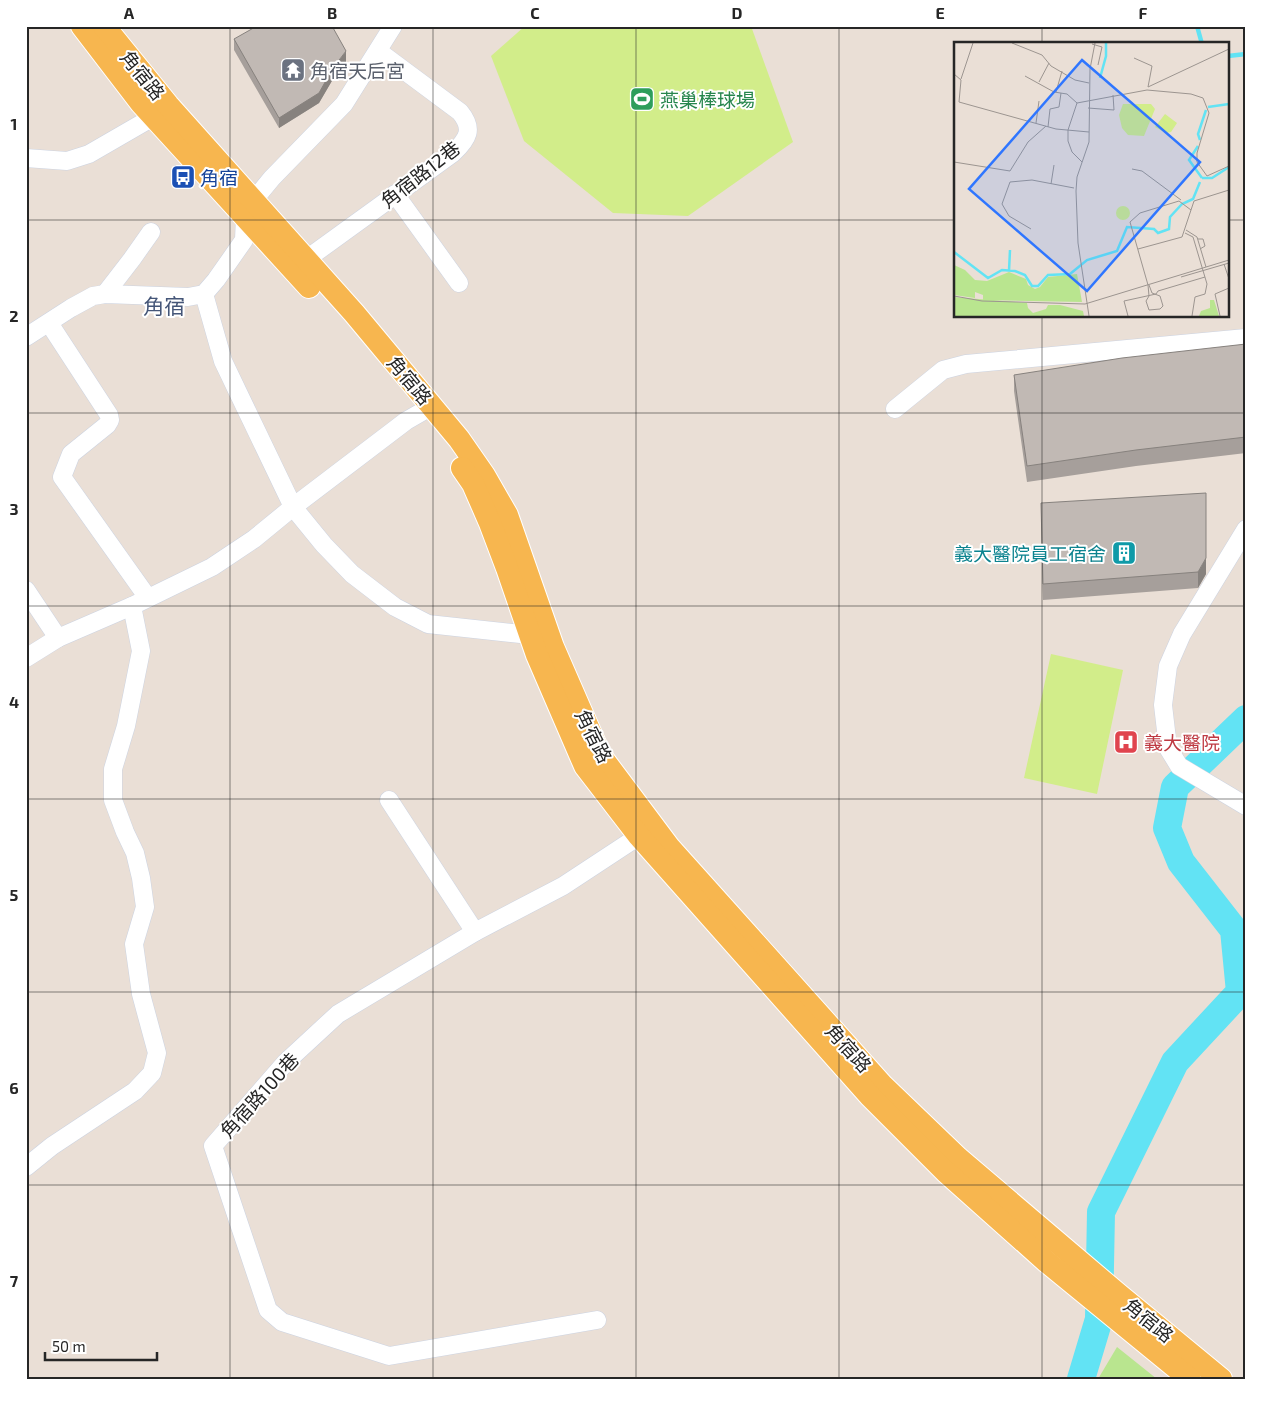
<svg xmlns="http://www.w3.org/2000/svg" width="1272" height="1405" font-family="'Exo 2','Noto Sans TC',sans-serif">
<rect width="100%" height="100%" fill="#eadfd6"/>
<polygon fill="#b9e58f" points="1117,1347 1157,1379 1098,1379"/>
<g fill="#d2ed8a">
<polygon points="525,26 751,26 793,142 688,216 613,213 524,141 491,56"/>
<polygon points="1051,654 1123,670 1097,794 1024,778"/>
</g>
<g fill="none" stroke-linecap="round" stroke-linejoin="round">
<g stroke="#62e3f4" stroke-width="4.5">
<polyline points="1197,26 1202,44"/>
<polyline points="1228,56 1246,54"/>
</g>
<polyline stroke="#62e3f4" stroke-width="28" points="1081,1379 1099,1319 1101,1212 1175,1062 1240,992 1234,930 1181,862 1167,828 1175,787 1246,719"/>
<defs>
<g id="minor">
<polyline points="26,158 67,161 89,154 153,117 163,109"/>
<polyline points="395,194 459,283"/>
<path d="M297 266 453 153C468 139 474 129 460 112L378 51"/>
<polyline points="105,294 132,259 151,232"/>
<polyline points="204,294 223,361 293,507 324,545 352,574 395,607 428,624 530,635 539,632"/>
<polyline points="49,323 109,415 110,420 107,425 71,454 62,477 148,598"/>
<polyline points="26,337 71,308 93,296 105,294 188,297 204,294 216,280 244,240 245,217 253,201 272,178 344,104 393,26"/>
<polyline points="895,409 943,370 966,364 1246,338"/>
<polyline points="1246,529 1182,634 1168,666 1163,705 1168,748 1179,766 1246,806"/>
<polyline points="26,590 58,638"/>
<polyline points="26,658 58,638 132,606 212,567 254,539 293,507 406,421 432,406"/>
<polyline points="389,800 475,932"/>
<polyline points="26,1167 52,1146 135,1091 152,1073 157,1053 141,994 134,944 145,907 141,878 135,853 125,832 113,800 113,769 126,726 141,651 132,606"/>
<polyline points="597,1320 389,1356 282,1322 268,1310 213,1146 286,1062 338,1014 475,932 563,886 639,836"/>
</g>
<g id="major">
<polyline points="82,26 141,103 309,287"/>
<polyline points="104,26 168,105 354,313 459,439 484,475 507,515 553,647 600,755 669,847 883,1086 958,1158 1119,1295 1221,1379"/>
<polyline points="462,468 473,484 490,523 507,568 537,655 585,766 639,836 870,1096 946,1172 1047,1262 1190,1379"/>
</g>
</defs>
<use href="#minor" stroke="#ccd3e1" stroke-width="19"/>
<use href="#major" stroke="#fff" stroke-width="24"/>
<use href="#minor" stroke="#fff" stroke-width="18"/>
<use href="#major" stroke="#f7b64f" stroke-width="22"/>
</g>
<g fill="#a69f9b">
<polygon points="234,39 346,62 333,79 319,103 279,128 234,50"/>
<polygon points="1246,344 1246,453 1136,466 1027,482 1014,391 1014,375"/>
<polygon points="1041,519 1206,574 1198,588 1043,600"/>
</g>
<g fill="#87827e">
<polygon points="346,51 346,62 333,79 319,103 279,128 279,118 333,68"/>
<polygon points="1206,558 1206,574 1198,588 1198,572"/>
</g>
<g fill="#c1b9b4" stroke="#87827e">
<polygon points="257,26 332,26 346,51 333,68 319,93 279,118 234,39"/>
<polygon points="1246,344 1246,437 1136,450 1027,466 1014,375 1122,358"/>
<polygon points="1206,493 1206,558 1198,572 1043,584 1041,503"/>
</g>
<path fill="none" stroke="#262626" stroke-width="1" stroke-opacity="0.55" d="M230 26V1379M433 26V1379M636 26V1379M839 26V1379M1042 26V44M26 220H956M1228 220H1246M1042 316V1379M26 413H1246M26 606H1246M26 799H1246M26 992H1246M26 1185H1246"/>
<defs>
<symbol id="temple-square" viewBox="-11 -11 22 22"><rect x="-9" y="-9" width="18" height="18" rx="4" fill="#6b7280" stroke="#fff"/><path d="M0-6L5-2H3V0L6.5 2.5H4V6H1.5V3h-3V6H-4V2.5H-6.5L-3 0V-2H-5Z" fill="#fff"/></symbol>
<symbol id="stadium-square" viewBox="-11 -11 22 22"><rect x="-9" y="-9" width="18" height="18" rx="4" fill="#2e9e5b" stroke="#fff"/><path d="M0-5a6.5 5 0 1 0 0 10a6.5 5 0 1 0 0-10ZM-3.5-1.8h7v3.6h-7Z" fill="#fff"/></symbol>
<symbol id="bus-square" viewBox="-11 -11 22 22"><rect x="-9" y="-9" width="18" height="18" rx="4" fill="#1a4fb4" stroke="#fff"/><path d="M-5-6H5V4H4V6H2V4H-2V6H-4V4H-5ZM-3.5-4V0h7V-4ZM-3.5 1.2v1.5H-2V1.2ZM2 1.2v1.5H3.5V1.2Z" fill="#fff"/></symbol>
<symbol id="building-square" viewBox="-11 -11 22 22"><rect x="-9" y="-9" width="18" height="18" rx="4" fill="#0f9aa8" stroke="#fff"/><path d="M-4-6H4V6H1V3H-1V6H-4ZM-2.5-4.3h1.7v1.8h-1.7ZM.8-4.3h1.7v1.8H.8ZM-2.5-1h1.7V.8h-1.7ZM.8-1h1.7V.8H.8Z" fill="#fff"/></symbol>
<symbol id="hospital-square" viewBox="-11 -11 22 22"><rect x="-9" y="-9" width="18" height="18" rx="4" fill="#e0444e" stroke="#fff"/><path d="M-5-5h3v3.5h4V-5h3V5h-3V1.5h-4V5h-3Z" fill="#fff"/></symbol>
</defs>
<g fill-rule="evenodd">
<use href="#temple-square" x="279" y="56" width="28" height="28"/>
<use href="#stadium-square" x="628" y="85" width="28" height="28"/>
<use href="#bus-square" x="169" y="163" width="28" height="28"/>
<use href="#building-square" x="1110" y="539" width="28" height="28"/>
<use href="#hospital-square" x="1112" y="728" width="28" height="28"/>
</g>
<g text-anchor="middle" dominant-baseline="central" stroke-width="4" stroke-linejoin="round" paint-order="stroke">
<g font-size="19" fill="#5b616d" stroke="#fff" text-anchor="start">
<text x="310" y="70">角宿天后宮</text>
</g>
<g font-size="19" fill="#262626" stroke="#fff">
<text transform="translate(143 75) rotate(51)">角宿路</text>
<text transform="translate(420 174) rotate(-38)">角宿路12巷</text>
<text transform="translate(410 380) rotate(50)">角宿路</text>
<text transform="translate(594 736) rotate(63)">角宿路</text>
<text transform="translate(849 1048) rotate(48)">角宿路</text>
<text transform="translate(259 1095) rotate(-48)">角宿路100巷</text>
<text transform="translate(1149 1320) rotate(39)">角宿路</text>
</g>
<g font-size="19" fill="#27864d" stroke="#fff" text-anchor="start">
<text x="660" y="99">燕巢棒球場</text>
</g>
<g font-size="19" fill="#164399" stroke="#fff" text-anchor="start">
<text x="200" y="177">角宿</text>
</g>
<g font-size="19" fill="#0d838f" stroke="#fff" text-anchor="end">
<text x="1106" y="553">義大醫院員工宿舍</text>
</g>
<g font-size="19" fill="#be3a42" stroke="#fff" text-anchor="start">
<text x="1144" y="742">義大醫院</text>
</g>
<g font-size="21" fill="#455678" stroke="#fff">
<text x="164" y="305">角宿</text>
</g>
</g>
<g transform="translate(954 42)">
<rect width="275" height="275" fill="#eadfd6"/>
<path d="M0 223 11 228 21 238 33 239 55 230 72 237 74 243 81 247 86 245 94 235 123 232 128 260 29 258V253L21 250V256L0 253ZM0 255 73 261 74 266 79 271 92 267 94 263H106L129 269 130 274H0ZM256 258H260L265 274H245L247 269 256 266Z" fill="#b9e58f"/>
<path d="M169 62H197L201 67 190 94 174 93 168 86 165 73ZM211 72 223 81 217 90 212 91 201 85ZM162 171a7 7 0 1 1 14 0a7 7 0 1 1-14 0Z" fill="#d2ed8a"/>
<path fill="none" stroke="#62e3f4" stroke-width="2.5" d="M146 36 152 14V1M254 65 275 62M246 98 244 92 252 68M244 104 235 118 248 136M248 136H258L275 125M0 210 34 236 48 228 61 229 71 233 78 244H84L94 233 116 232 133 218 163 209 173 185 200 187 204 191 215 187 216 175 228 162 239 157 246 140M55 229 56 208"/>
<path fill="none" stroke="#9c9590" stroke-width="1" d="M58 1 88 13 97 24 121 38 135 41M138 2 148 5 144 23M180 16 198 24 194 45M0 32 7 38 5 60 102 87 135 90M71 34 100 50 113 52 123 61 193 48 237 52 249 56 255 71 243 111V120L253 134 275 124M7 37 19 1M85 40 95 21M194 45 275 7M102 50 108 29M123 61 114 88V99L118 110 128 120M134 66 160 68 159 53M82 81 85 59M94 85 96 67 105 65 107 51M0 120 56 129 74 100 92 84M178 127 188 129 227 158M97 142 100 123M77 187 55 174 48 162 56 140 78 138 120 146M232 188 243 195 252 225M231 191 239 195 253 242 251 252 241 255 238 274M244 197H249L251 204 246 207M184 207 228 195 240 159 275 148M270 222 275 237M227 235 275 221M195 243 198 251 206 254 209 264 206 267 195 268 192 259 195 254 194 243 176 180 186 171 225 159 237 168M0 254 28 259 131 262 275 218M135 274 124 201 122 149 123 135 135 100 136 27 141 1M174 274 170 259 202 252 204 249 251 235M266 274 261 252 275 246"/>
<path fill="#2f76ff" fill-opacity="0.15" stroke="#2f76ff" stroke-width="2.5" d="M128 18 246 120 133 249 15 147Z"/>
<rect width="275" height="275" fill="none" stroke="#262626" stroke-width="2.5"/>
</g>
<rect width="1272" height="1405" fill="none" stroke="#ffffff" stroke-width="55"/>
<path d="M45 1352v8h112v-8" fill="none" stroke="#262626" stroke-width="2.5"/>
<text x="52" y="1352" font-size="15" fill="#262626" stroke="#ffffff" stroke-width="4" paint-order="stroke">50 m</text>
<rect x="28" y="28" width="1216" height="1350" fill="none" stroke="#262626" stroke-width="2"/>
<g font-size="16" text-anchor="middle" font-weight="bold" fill="#262626">
<text x="129" y="19">A</text>
<text x="332" y="19">B</text>
<text x="535" y="19">C</text>
<text x="737" y="19">D</text>
<text x="940" y="19">E</text>
<text x="1143" y="19">F</text>
<text x="14" y="130">1</text>
<text x="14" y="322">2</text>
<text x="14" y="515">3</text>
<text x="14" y="708">4</text>
<text x="14" y="901">5</text>
<text x="14" y="1094">6</text>
<text x="14" y="1287">7</text>
</g>
</svg>
